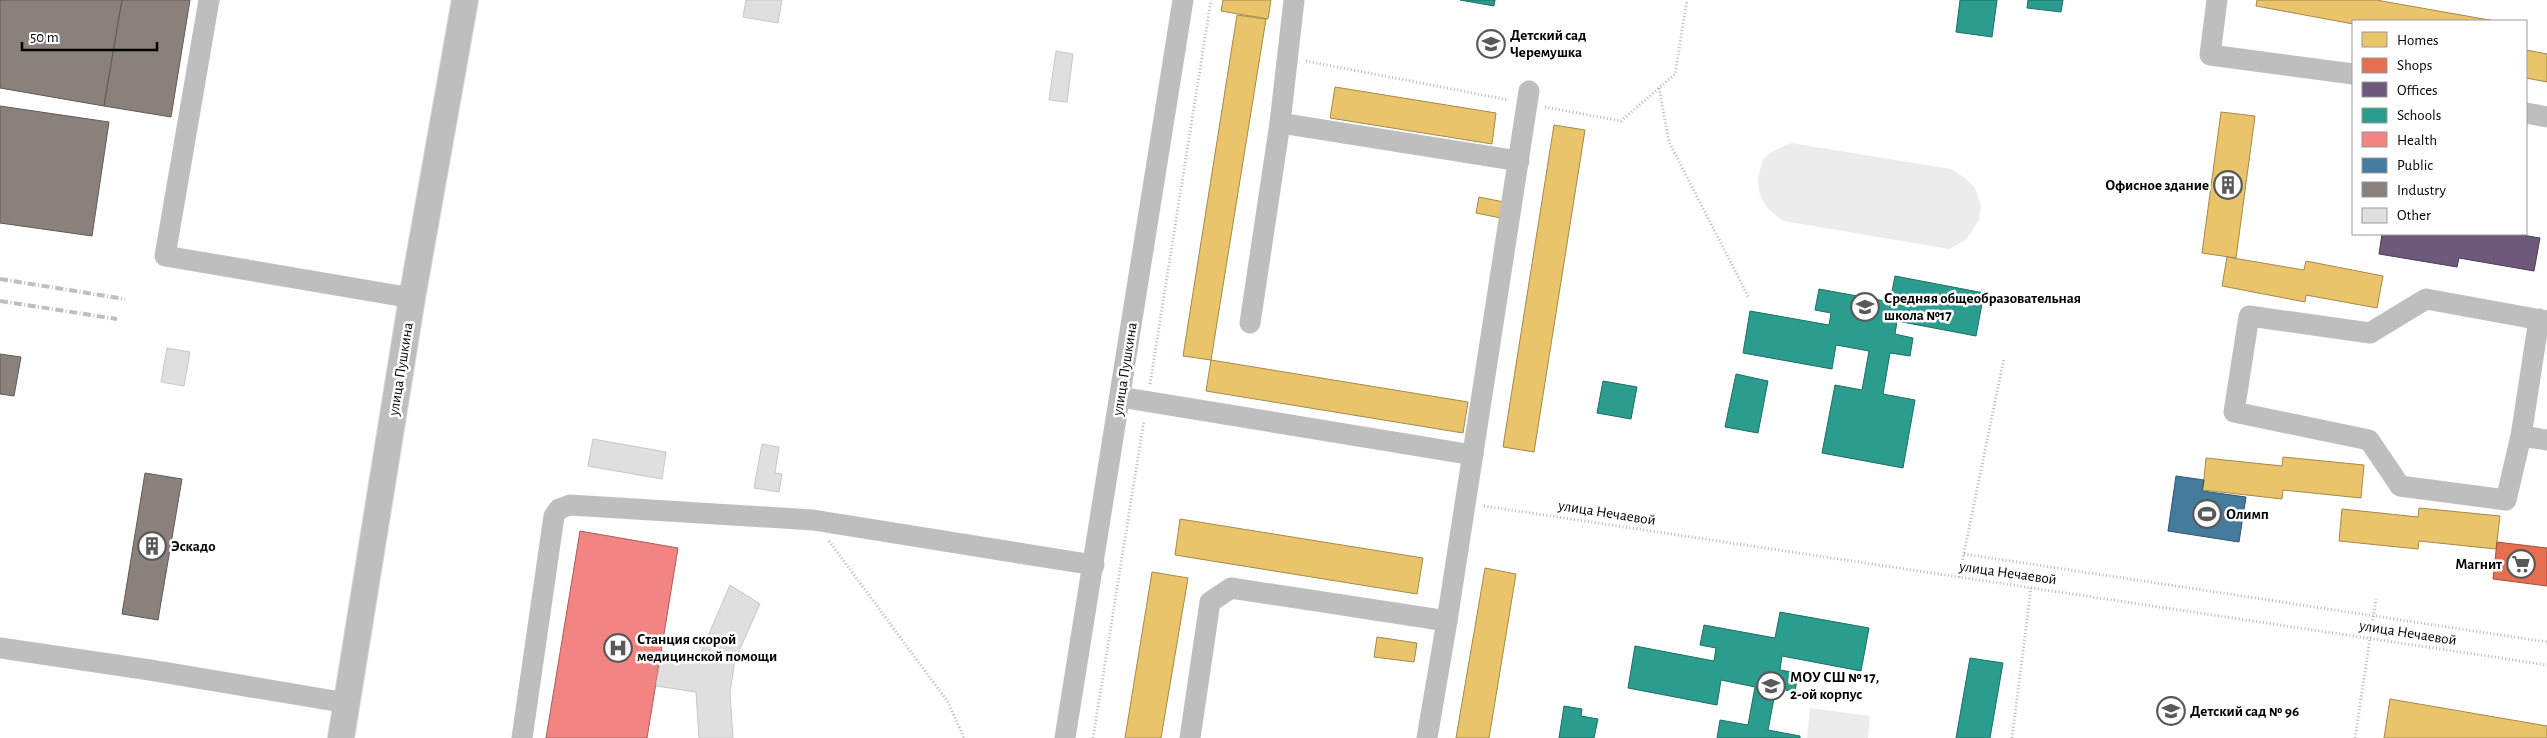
<svg xmlns="http://www.w3.org/2000/svg" width="2547" height="738" font-family="'Alegreya Sans',sans-serif">
<rect width="100%" height="100%" fill="#fff"/>
<g fill="#ececec">
<path d="M1791 143 1951 169 1965 178 1975 188 1981 206 1979 220 1966 240 1949 249 1784 221C1765 210 1753 192 1760 170 1761 167 1762 161 1764 159 1770 151 1783 147 1791 143Z"/>
<polygon points="1810,708 1870,716 1868,738 1807,738"/>
</g>
<g fill="#e9c46a" stroke="#a3894a">
<polygon points="1223,0 1271,0 1268,19 1221,11"/>
<polygon points="2257,0 2376,0 2495,21 2353,21 2353,24 2256,6"/>
<polygon points="1237,15 1266,19 1211,360 1183,356"/>
<polygon points="2526,50 2547,54 2547,82 2526,78"/>
<polygon points="1335,87 1496,113 1492,144 1330,118"/>
<polygon points="2221,112 2255,116 2236,258 2202,253"/>
<polygon points="1554,125 1585,130 1534,452 1503,447"/>
<polygon points="1479,197 1504,202 1501,218 1476,213"/>
<polygon points="2227,257 2304,270 2306,261 2383,276 2377,308 2306,295 2305,302 2222,286"/>
<polygon points="1211,360 1468,402 1463,433 1206,391"/>
<polygon points="2283,457 2364,465 2361,498 2283,490 2282,499 2203,490 2206,458 2282,466"/>
<polygon points="2419,508 2500,516 2496,549 2419,541 2418,549 2339,541 2342,509 2418,517"/>
<polygon points="1180,519 1423,558 1417,594 1175,555"/>
<polygon points="1485,568 1516,574 1489,738 1456,738"/>
<polygon points="1152,572 1188,578 1161,738 1125,738"/>
<polygon points="1377,637 1417,643 1414,662 1374,657"/>
<polygon points="2390,699 2547,726 2547,738 2384,738"/>
</g>
<polygon fill="#e76f51" stroke="#a24e39" points="2497,542 2547,548 2547,586 2493,579"/>
<polygon fill="#6d597a" stroke="#4c3e55" points="2382,234 2516,234 2540,238 2534,271 2459,258 2457,267 2379,254"/>
<g fill="#2a9d8f" stroke="#1d6e64">
<polygon points="1460,0 1495,0 1494,6"/>
<polygon points="1960,0 1997,0 1992,37 1956,32"/>
<polygon points="2028,0 2063,0 2061,12 2027,8"/>
<polygon points="1895,276 1984,293 1976,336 1897,321 1895,334 1913,338 1910,356 1890,353 1883,394 1915,400 1903,468 1822,453 1835,385 1862,390 1869,351 1836,345 1832,369 1743,353 1750,311 1829,325 1831,313 1815,310 1819,289 1890,302"/>
<polygon points="1736,374 1768,381 1758,433 1725,427"/>
<polygon points="1603,381 1637,387 1631,419 1597,413"/>
<polygon points="1780,612 1869,628 1861,671 1782,656 1780,670 1798,673 1795,692 1776,688 1768,730 1800,736 1800,738 1717,738 1720,720 1748,725 1755,687 1721,680 1717,705 1628,688 1635,646 1714,661 1716,648 1700,645 1704,625 1775,638"/>
<polygon points="1970,658 2003,663 1990,738 1956,738"/>
<polygon points="1564,706 1582,709 1581,716 1598,719 1594,738 1559,738"/>
</g>
<polygon fill="#f28482" stroke="#a95c5b" points="580,531 678,548 647,738 546,738"/>
<polygon fill="#457b9d" stroke="#30566e" points="2176,476 2204,480 2202,491 2246,497 2239,542 2168,531"/>
<g fill="#8a817c" stroke="#615a57">
<polygon points="0,0 122,0 104,106 0,88"/>
<polygon points="122,0 190,0 171,117 104,106"/>
<polygon points="0,106 109,122 92,236 0,223"/>
<polygon points="0,354 21,357 14,396 0,394"/>
<polygon points="145,473 182,479 158,620 122,614"/>
</g>
<g fill="#dfdfdf" stroke="#c7c7c7">
<polygon points="746,0 782,0 778,23 743,17"/>
<polygon points="1056,51 1073,54 1067,102 1049,100"/>
<polygon points="167,348 190,352 184,386 161,382"/>
<polygon points="593,439 666,452 662,479 588,466"/>
<polygon points="762,444 779,447 775,473 782,474 779,492 754,488"/>
<polygon points="730,585 760,604 735,660 730,692 733,738 699,738 696,692 656,686 662,651 699,657"/>
</g>
<g fill="none" stroke-linecap="round" stroke-linejoin="round">
<defs>
<polyline id="major" points="341,738 412,298 465,0"/>
</defs>
<use href="#major" stroke="#dbdbdb" stroke-width="28"/>
<g stroke="#b9b9b9" stroke-width="3" stroke-dasharray="1 2.5" stroke-linecap="butt">
<polyline points="1306,61 1509,100"/>
<polyline points="1659,88 1669,142 1749,298"/>
<polyline points="1545,107 1621,121 1675,74 1687,0"/>
<polyline points="1150,384 1211,0"/>
<polyline points="1484,506 2547,665"/>
<polyline points="829,541 948,702 964,738"/>
<polyline points="1964,554 2547,642"/>
<polyline points="1959,577 2004,358"/>
<polyline points="1093,738 1144,420"/>
<polyline points="2012,738 2031,588"/>
<polyline points="2355,738 2376,599"/>
</g>
<g stroke="#bebebe" stroke-width="21">
<polyline points="209,0 165,256 412,298"/>
<polyline points="2217,0 2210,55 2353,74"/>
<polyline points="2526,113 2547,117"/>
<polyline points="1280,123 1519,161"/>
<polyline points="2539,319 2521,436 2506,500 2400,486 2369,440 2234,412 2249,316 2370,333 2426,299 2547,321"/>
<polyline points="1250,323 1280,123 1294,0"/>
<polyline points="1120,397 1473,455"/>
<polyline points="2521,436 2547,440"/>
<polyline points="1447,621 1529,91"/>
<polyline points="0,648 150,670 347,703"/>
<polyline points="522,738 554,516 559,509 570,505 813,520 1094,565"/>
<polyline points="1065,738 1183,0"/>
<polyline points="1190,738 1210,602 1231,588 1447,621 1427,738"/>
</g>
<use href="#major" stroke="#bebebe" stroke-width="26"/>
<g stroke="#bebebe" stroke-width="4" stroke-dasharray="8 2.5 1 2.5" stroke-linecap="butt">
<polyline points="0,279 125,299"/>
<polyline points="0,301 117,319"/>
</g>
</g>
<defs>
<symbol id="school-ring" viewBox="-11 -11 22 22"><circle r="9.5" fill="#fff" stroke="#595959" stroke-width="1.5"/><path d="M0-5L7-2L0 1L-7-2ZM-4 1L0 2.5L4 1V4Q0 6-4 4Z" fill="#595959"/></symbol>
<symbol id="building-ring" viewBox="-11 -11 22 22"><circle r="9.5" fill="#fff" stroke="#595959" stroke-width="1.5"/><path d="M-4-6H4V6H1V3H-1V6H-4ZM-2.5-4.3h1.7v1.8h-1.7ZM.8-4.3h1.7v1.8H.8ZM-2.5-1h1.7V.8h-1.7ZM.8-1h1.7V.8H.8Z" fill="#595959"/></symbol>
<symbol id="stadium-ring" viewBox="-11 -11 22 22"><circle r="9.5" fill="#fff" stroke="#595959" stroke-width="1.5"/><path d="M0-5a6.5 5 0 1 0 0 10a6.5 5 0 1 0 0-10ZM-3.5-1.8h7v3.6h-7Z" fill="#595959"/></symbol>
<symbol id="supermarket-ring" viewBox="-11 -11 22 22"><circle r="9.5" fill="#fff" stroke="#595959" stroke-width="1.5"/><path d="M-6-5.5h2.5l.6 2H6L4.5 2H-2.5L-4.4-4H-6ZM-1.5 3.2a1.3 1.3 0 1 0 .1 0ZM3 3.2a1.3 1.3 0 1 0 .1 0Z" fill="#595959"/></symbol>
<symbol id="hospital-ring" viewBox="-11 -11 22 22"><circle r="9.5" fill="#fff" stroke="#595959" stroke-width="1.5"/><path d="M-5-5h3v3.5h4V-5h3V5h-3V1.5h-4V5h-3Z" fill="#595959"/></symbol>
</defs>
<g fill-rule="evenodd">
<use href="#school-ring" x="1475" y="28" width="32" height="32"/>
<use href="#building-ring" x="2212" y="169" width="32" height="32"/>
<use href="#school-ring" x="1849" y="291" width="32" height="32"/>
<use href="#stadium-ring" x="2191" y="498" width="32" height="32"/>
<use href="#building-ring" x="136" y="530" width="32" height="32"/>
<use href="#supermarket-ring" x="2505" y="548" width="32" height="32"/>
<use href="#hospital-ring" x="602" y="632" width="32" height="32"/>
<use href="#school-ring" x="1755" y="670" width="32" height="32"/>
<use href="#school-ring" x="2155" y="695" width="32" height="32"/>
</g>
<g text-anchor="middle" dominant-baseline="central" stroke-width="5" stroke-linejoin="round" paint-order="stroke">
<g font-size="15" font-weight="bold" fill="#000" stroke="#fff" text-anchor="start">
<text x="1510" y="35">Детский сад<tspan x="1510" dy="17">Черемушка</tspan></text>
<text x="2209" y="185" text-anchor="end">Офисное здание</text>
<text x="1884" y="298">Средняя общеобразовательная<tspan x="1884" dy="17">школа №17</tspan></text>
<text x="2226" y="514">Олимп</text>
<text x="171" y="546">Эскадо</text>
<text x="2502" y="564" text-anchor="end">Магнит</text>
<text x="637" y="639">Станция скорой<tspan x="637" dy="17">медицинской помощи</tspan></text>
<text x="1790" y="677">МОУ СШ № 17,<tspan x="1790" dy="17">2-ой корпус</tspan></text>
<text x="2190" y="711">Детский сад № 96</text>
</g>
<g font-size="15" fill="#000" stroke="#fff">
<text transform="translate(401 369) rotate(-81)">улица Пушкина</text>
<text transform="translate(1125 369) rotate(-81)">улица Пушкина</text>
<text transform="translate(1607 513) rotate(9)">улица Нечаевой</text>
<text transform="translate(2008 573) rotate(8)">улица Нечаевой</text>
<text transform="translate(2408 633) rotate(9)">улица Нечаевой</text>
</g>
</g>
<rect x="2352" y="20" width="175" height="215" fill="#ffffff" stroke="#999999"/>
<rect x="2362" y="32" width="25" height="15" fill="#e9c46a" stroke="#999999"/>
<text x="2397" y="45" font-size="15" fill="#000000">Homes</text>
<rect x="2362" y="58" width="25" height="15" fill="#e76f51" stroke="#999999"/>
<text x="2397" y="70" font-size="15" fill="#000000">Shops</text>
<rect x="2362" y="82" width="25" height="15" fill="#6d597a" stroke="#999999"/>
<text x="2397" y="95" font-size="15" fill="#000000">Offices</text>
<rect x="2362" y="108" width="25" height="15" fill="#2a9d8f" stroke="#999999"/>
<text x="2397" y="120" font-size="15" fill="#000000">Schools</text>
<rect x="2362" y="132" width="25" height="15" fill="#f28482" stroke="#999999"/>
<text x="2397" y="145" font-size="15" fill="#000000">Health</text>
<rect x="2362" y="158" width="25" height="15" fill="#457b9d" stroke="#999999"/>
<text x="2397" y="170" font-size="15" fill="#000000">Public</text>
<rect x="2362" y="182" width="25" height="15" fill="#8a817c" stroke="#999999"/>
<text x="2397" y="195" font-size="15" fill="#000000">Industry</text>
<rect x="2362" y="208" width="25" height="15" fill="#dfdfdf" stroke="#999999"/>
<text x="2397" y="220" font-size="15" fill="#000000">Other</text>
<path d="M22 42v8h135v-8" fill="none" stroke="#000000" stroke-width="2.5"/>
<text x="30" y="42" font-size="15" fill="#000000" stroke="#ffffff" stroke-width="4" paint-order="stroke">50 m</text>
</svg>
